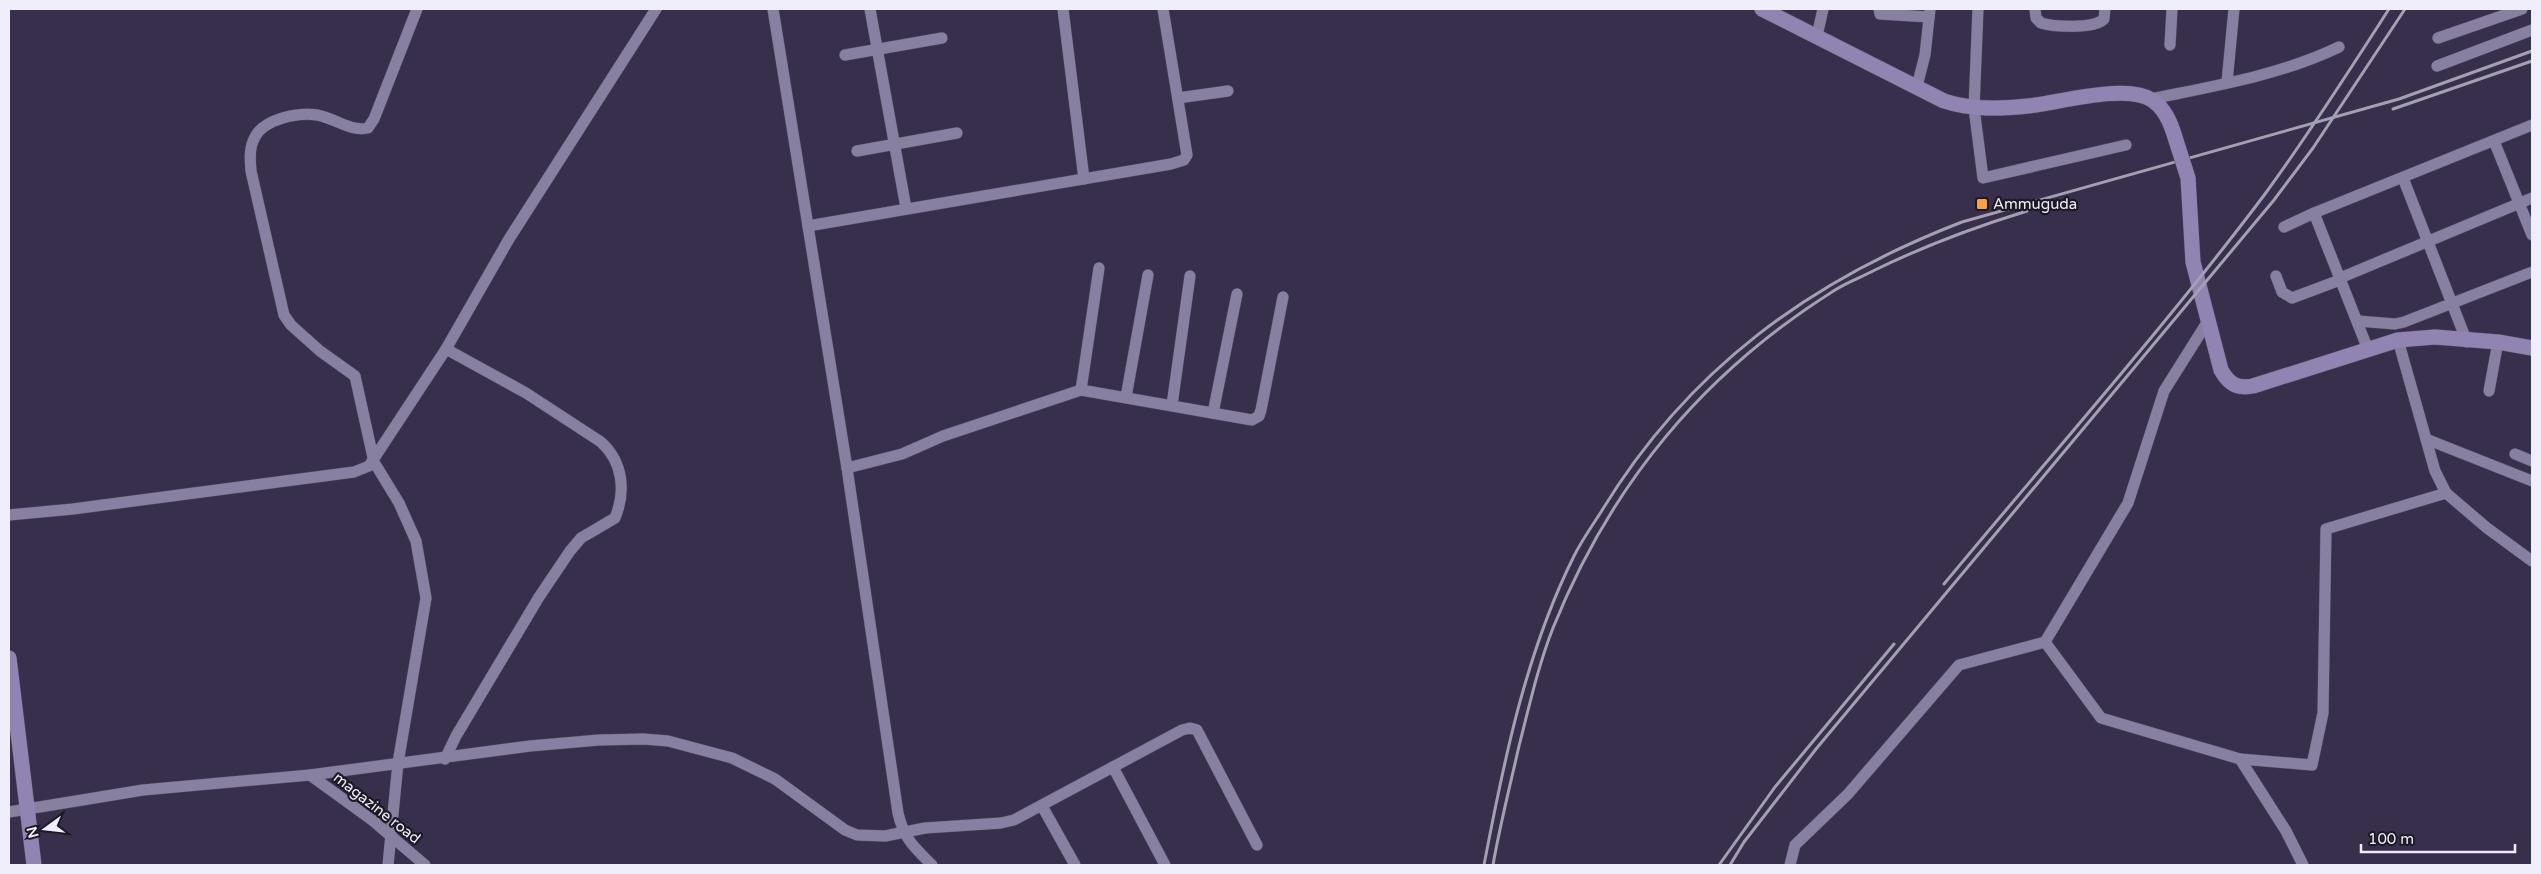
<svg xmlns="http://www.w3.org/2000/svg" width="2541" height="874" font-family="'Varela Round',sans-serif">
<rect width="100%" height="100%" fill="#372f4b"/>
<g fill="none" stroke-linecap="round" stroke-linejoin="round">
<defs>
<g id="street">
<path d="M773 9 847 468 898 813C904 839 914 847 932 865"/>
<polyline points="870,9 906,208"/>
<polyline points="1063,9 1084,179"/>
<polyline points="1879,9 1880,14 1929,17"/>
<polyline points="1978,9 1974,108 1983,178 2126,145"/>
<path d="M2035 9 2036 18 2041 23C2054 27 2094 29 2104 19L2105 9"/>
<polyline points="1817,36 1823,9"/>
<polyline points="2438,38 2522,9"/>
<polyline points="2170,45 2172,9"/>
<polyline points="845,55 942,38"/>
<polyline points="2437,66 2532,30"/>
<polyline points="2227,82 2234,9"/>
<polyline points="1917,86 1925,55 1930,9"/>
<polyline points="1178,98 1228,91"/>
<path d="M2151 99C2214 86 2281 75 2339 47"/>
<polyline points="2494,141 2532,235"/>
<polyline points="857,151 957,133"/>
<polyline points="2403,178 2467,342"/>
<polyline points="808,226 1171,164 1184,160 1187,155 1163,9"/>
<polyline points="2284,227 2314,213"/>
<polyline points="2276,276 2282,292 2292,298 2340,280"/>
<polyline points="2340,278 2532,198"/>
<polyline points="2358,321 2395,324 2404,322 2532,272"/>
<polyline points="2398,340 2435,471 2446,493 2487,528 2532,561"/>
<polyline points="2367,347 2314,213 2532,125"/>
<polyline points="1081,390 1099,268"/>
<polyline points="2489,391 2498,342"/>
<polyline points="1126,397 1148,275"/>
<polyline points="1172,405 1190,276"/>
<polyline points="1213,413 1237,294"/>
<polyline points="2426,439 2532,481"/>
<polyline points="2515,454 2532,461"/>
<polyline points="847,468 902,454 943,436 1081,390 1252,420 1259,416 1261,410 1283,297"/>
<polyline points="9,515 73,509 354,472 369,466 446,349 509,239 656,9"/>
<polyline points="2045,642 2101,718 2240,759 2286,831 2303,865"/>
<path d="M445 759 456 736 539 597 570 551 581 538 615 518C626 491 623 462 601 442L526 393 446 349"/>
<polyline points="2240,759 2312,765 2323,713 2326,529 2446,493"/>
<polyline points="1113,767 1165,865"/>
<polyline points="310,775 372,820 425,865"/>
<polyline points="1042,806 1075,865"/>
<polyline points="9,812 143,790 310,775 530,746 599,740 644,739 668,741 732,758 775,779 845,830 857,835 885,836 925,828 1001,823 1014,820 1182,730 1190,728 1197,730 1257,845"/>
<path d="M388 865 398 763 426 598 416 541 399 503 374 462 355 376 320 351 291 325 284 315 251 171C250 160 249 147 255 137 264 119 298 112 317 115 335 118 350 132 368 128L374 119 417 9"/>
<polyline points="1790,865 1795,845 1848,794 1959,665 2045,642 2128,503 2164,391 2208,321"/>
</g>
<g id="secondary">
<path d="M1762 9 1944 101C1971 110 2000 109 2028 106 2058 103 2126 83 2152 100 2163 107 2169 119 2173 131"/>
<path d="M2188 178 2193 262 2221 370C2229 384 2237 389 2253 386L2398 340 2435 337 2498 342 2532 348"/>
<polyline points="9,658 34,865"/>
</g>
</defs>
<use href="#street" stroke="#514b61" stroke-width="12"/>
<use href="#secondary" stroke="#514b61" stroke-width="16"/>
<use href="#street" stroke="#8880a0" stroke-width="11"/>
<use href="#secondary" stroke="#9184b3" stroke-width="15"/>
<g stroke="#a49fb3" stroke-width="3">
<polyline points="2393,109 2532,61"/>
<path d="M1944 584C2051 455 2164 328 2265 194 2309 134 2349 71 2389 9"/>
<path d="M1484 865C1504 760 1526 652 1574 556 1582 540 1592 526 1601 512 1687 370 1809 281 1962 222L2399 99 2532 51"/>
<path d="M1493 865C1500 825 1510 786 1519 746 1529 707 1538 666 1553 628 1611 484 1703 373 1835 290 1847 282 1862 277 1875 270 1924 246 1975 227 2027 211"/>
<polyline points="1719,865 1775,787 1894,644"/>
<polyline points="1730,865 1744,842 1816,749 2274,200 2313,148 2405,9"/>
</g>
<defs>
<polyline id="secondary-bridge" points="2173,131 2188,178"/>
</defs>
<use href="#secondary-bridge" stroke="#514b61" stroke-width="16" stroke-linecap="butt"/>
<use href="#secondary-bridge" stroke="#9184b3" stroke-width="15"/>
</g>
<rect fill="#f8a04b" stroke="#1d1a26" stroke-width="2" x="1976" y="198" width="12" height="12" rx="2.5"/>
<g text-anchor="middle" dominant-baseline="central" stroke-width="4.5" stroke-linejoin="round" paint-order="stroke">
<g font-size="15" fill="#f1eefc" stroke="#1d1a26" text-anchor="start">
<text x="1993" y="204">Ammuguda</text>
</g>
<g font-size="15" fill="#f1eefc" stroke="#1d1a26">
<text transform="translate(377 808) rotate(38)">magazine road</text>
</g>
</g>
<rect width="2541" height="874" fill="none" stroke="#f1eefc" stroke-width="20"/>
<g transform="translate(45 829) rotate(255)" stroke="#1d1a26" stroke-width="4" paint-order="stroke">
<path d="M0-4L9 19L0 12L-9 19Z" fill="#f1eefc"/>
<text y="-8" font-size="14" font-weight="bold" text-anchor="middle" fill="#f1eefc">N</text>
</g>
<path d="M2361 844v8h154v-8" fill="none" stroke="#f1eefc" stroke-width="2.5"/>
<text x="2368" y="844" font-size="15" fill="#f1eefc" stroke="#1d1a26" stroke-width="4" paint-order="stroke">100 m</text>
</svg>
